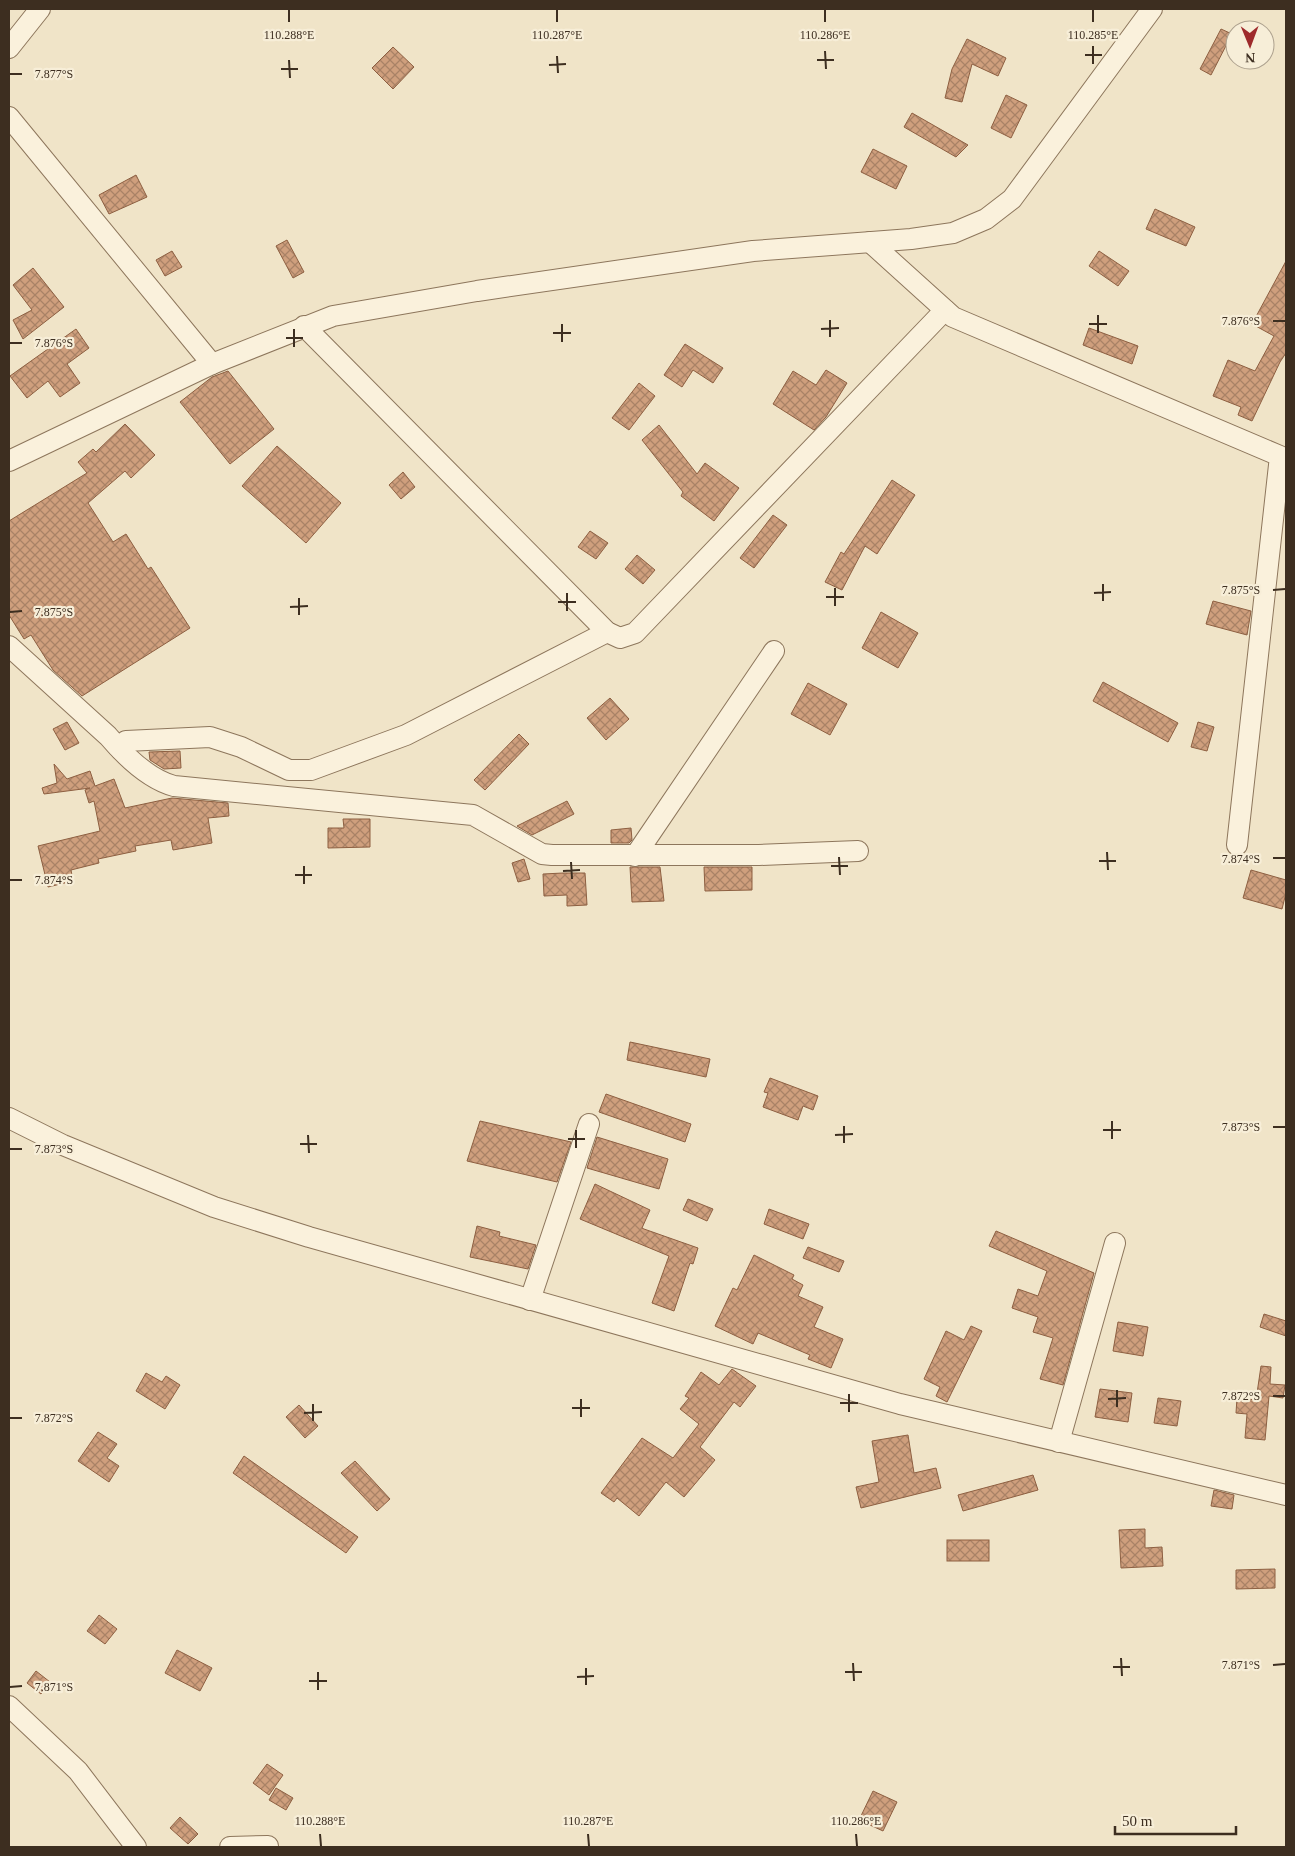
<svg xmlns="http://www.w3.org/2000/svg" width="1295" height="1856" font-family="Georgia,serif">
<defs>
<pattern id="building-cross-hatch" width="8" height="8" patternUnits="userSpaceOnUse" patternTransform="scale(1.25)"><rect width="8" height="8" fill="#cf9f7d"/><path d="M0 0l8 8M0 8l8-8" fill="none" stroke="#a98266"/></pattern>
</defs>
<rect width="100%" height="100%" fill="#f0e4c8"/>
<g fill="url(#building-cross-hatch)" stroke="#8d5f41">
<polygon points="1221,29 1232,34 1211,75 1200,69"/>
<polygon points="967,39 1006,58 998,76 972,64 962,102 945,98 952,69"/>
<polygon points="393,47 414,67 393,89 372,68"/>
<polygon points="1006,95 1027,105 1011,138 991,128"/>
<polygon points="912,113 968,145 956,157 904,127"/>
<polygon points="873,149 907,166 896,189 861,172"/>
<polygon points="136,175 147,197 109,214 99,195"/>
<polygon points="1155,209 1195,227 1186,246 1146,229"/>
<polygon points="287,240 304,272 293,278 276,246"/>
<polygon points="172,251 182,267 165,276 156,260"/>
<polygon points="1099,251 1129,271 1118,286 1089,266"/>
<polygon points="1286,261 1286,353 1280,362 1252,421 1238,415 1241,407 1213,396 1228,360 1255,371 1274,336 1252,324"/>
<polygon points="33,268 64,307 23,339 13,320 32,310 13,285"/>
<polygon points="1089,328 1138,346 1132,364 1083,345"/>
<polygon points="76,329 89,348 67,364 80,383 60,397 48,381 27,398 10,376"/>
<polygon points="685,344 723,368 713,383 693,370 682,387 664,375"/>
<polygon points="826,370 847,383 826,417 814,430 773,404 793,371 816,385"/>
<polygon points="228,371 274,429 230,464 180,402 212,377"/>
<polygon points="639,383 655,396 629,430 612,418"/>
<polygon points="125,424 155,455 131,478 125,471 88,503 113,542 126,534 148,569 151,567 190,628 82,696 53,670 31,635 24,639 9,615 9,521 87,473 78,462 93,449 96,452"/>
<polygon points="659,425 697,474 705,463 739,488 714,521 681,496 683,492 642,440"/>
<polygon points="277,446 341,503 306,543 242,486"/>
<polygon points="403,472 415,487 401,499 389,485"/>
<polygon points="892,480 915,495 877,554 865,546 842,590 825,582 841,552 844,554"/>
<polygon points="773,515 787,525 754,568 740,558"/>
<polygon points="590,531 608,543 596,559 578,547"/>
<polygon points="637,555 655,570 643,584 625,569"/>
<polygon points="1213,601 1251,611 1247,635 1206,624"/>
<polygon points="881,612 918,633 898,668 862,648"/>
<polygon points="1103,682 1178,723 1168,742 1093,701"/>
<polygon points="808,683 847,704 830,735 791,714"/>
<polygon points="610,698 629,719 606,740 587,718"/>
<polygon points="67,722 79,743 65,750 53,729"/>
<polygon points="1198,722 1214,727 1207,751 1191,747"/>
<polygon points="519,734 529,744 485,790 474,780"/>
<polygon points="180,751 181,768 164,769 150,760 149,752"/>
<polygon points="54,764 67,779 90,771 95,786 114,779 125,808 172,798 228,803 229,816 208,818 212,843 173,850 171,840 135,846 136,851 98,859 99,863 71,870 73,881 48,887 38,846 100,831 94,801 89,803 85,790 90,788 44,794 42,788 57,783"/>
<polygon points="567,801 574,814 532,835 517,826"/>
<polygon points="343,819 370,819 370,847 328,848 328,828 344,828"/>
<polygon points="631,828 632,840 629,843 611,843 611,830"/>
<polygon points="524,859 530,879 518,882 512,863"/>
<polygon points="630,867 660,867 664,901 632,902"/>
<polygon points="704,867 752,867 752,890 705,891"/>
<polygon points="1251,870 1286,880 1286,893 1282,909 1243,898"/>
<polygon points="563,873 585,873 587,905 567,906 567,895 544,896 543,874"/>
<polygon points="630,1042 710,1059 706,1077 627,1060"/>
<polygon points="770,1078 818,1096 813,1110 803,1106 798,1120 763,1107 768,1093 764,1092"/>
<polygon points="606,1094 691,1124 685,1142 599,1112"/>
<polygon points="480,1121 571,1142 557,1182 467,1161"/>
<polygon points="597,1137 668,1159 659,1189 587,1168"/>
<polygon points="595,1184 650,1210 642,1228 644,1229 698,1248 693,1264 690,1263 674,1311 652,1303 669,1256 580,1219"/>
<polygon points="688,1199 713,1209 707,1221 683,1210"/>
<polygon points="769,1209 809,1224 803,1239 764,1224"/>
<polygon points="477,1226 500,1232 499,1236 536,1245 528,1269 470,1257"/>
<polygon points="996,1231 1094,1273 1063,1385 1040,1379 1053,1338 1033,1332 1038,1317 1012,1308 1018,1289 1038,1296 1047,1271 989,1246"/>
<polygon points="808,1247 844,1261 839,1272 803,1258"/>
<polygon points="754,1255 794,1275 792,1279 803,1285 798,1296 823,1307 814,1327 843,1339 831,1368 808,1359 810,1355 758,1333 753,1344 715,1326 733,1288 737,1290"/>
<polygon points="1264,1314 1286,1321 1286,1336 1260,1327"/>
<polygon points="1118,1322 1148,1327 1143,1356 1113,1351"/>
<polygon points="971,1326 982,1331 947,1402 936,1396 940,1387 924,1379 946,1331 964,1340"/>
<polygon points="1261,1366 1271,1367 1270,1384 1285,1385 1283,1398 1269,1396 1265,1440 1245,1438 1247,1414 1236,1413 1237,1398 1256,1400"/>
<polygon points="732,1369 756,1386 740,1407 734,1402 700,1447 715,1460 684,1497 666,1482 639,1516 617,1498 614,1502 601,1493 642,1438 673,1458 699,1424 680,1409 689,1398 685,1396 701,1372 719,1385"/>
<polygon points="146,1373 162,1382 166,1376 180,1385 165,1409 136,1391"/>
<polygon points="1100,1389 1132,1393 1128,1422 1095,1417"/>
<polygon points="1158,1398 1181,1401 1177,1426 1154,1423"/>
<polygon points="299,1405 318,1426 305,1438 286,1417"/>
<polygon points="98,1432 117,1444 107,1458 119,1466 109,1482 78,1461"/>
<polygon points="908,1435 914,1473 936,1468 941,1488 861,1508 856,1487 879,1482 872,1441"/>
<polygon points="244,1456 358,1537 346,1553 233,1473"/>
<polygon points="355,1461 390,1499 377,1511 341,1473"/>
<polygon points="1033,1475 1038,1490 963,1511 958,1495"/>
<polygon points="1214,1490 1234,1495 1232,1509 1211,1506"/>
<polygon points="1145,1529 1145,1548 1162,1547 1163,1566 1121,1568 1119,1530"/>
<rect x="947" y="1540" width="42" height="21"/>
<polygon points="1275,1569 1275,1588 1236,1589 1236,1570"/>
<polygon points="99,1615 117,1629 105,1644 87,1631"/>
<polygon points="177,1650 212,1668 200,1691 165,1673"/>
<polygon points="36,1671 50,1682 41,1694 27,1683"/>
<polygon points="267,1764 283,1775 269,1795 253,1783"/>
<polygon points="276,1788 293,1798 286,1810 269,1800"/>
<polygon points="873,1791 897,1802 883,1831 859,1820"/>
<polygon points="180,1817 198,1834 188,1844 170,1828"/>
</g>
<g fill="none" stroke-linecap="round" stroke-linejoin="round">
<defs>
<g id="minor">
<polyline points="9,48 40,9"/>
<polyline points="9,117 212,364"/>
<polyline points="870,242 953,317 1280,456 1237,845"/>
<polyline points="304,326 607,632 620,638 635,633 945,310"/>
<polyline points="9,461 212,364 333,316 477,291 753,251 911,239 953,233 986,219 1012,199 1152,9"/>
<path d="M9 646 108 736C125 756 148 779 174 786L473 815 542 854 552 855H759L858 851"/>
<polyline points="121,750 126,741 210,737 241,747 289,770 311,770 406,735 607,632"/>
<polyline points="635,856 774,651"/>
<polyline points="9,1118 63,1145 214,1207 309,1237 900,1404 1286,1495"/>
<polyline points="530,1300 589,1124"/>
<polyline points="1059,1442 1115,1243"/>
<polyline points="9,1706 78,1771 136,1847"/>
<polyline points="230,1847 268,1846"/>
</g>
</defs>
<use href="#minor" stroke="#8d765c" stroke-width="22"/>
<use href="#minor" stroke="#faf1dc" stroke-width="20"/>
</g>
<path fill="none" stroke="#3d2e20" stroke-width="2" d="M289 10V22M557 10V22M825 10V22M1093 10V22M1093 46V64M825 51 826 69M1085 55H1102M557 56 558 73M289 60 290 78M817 60H834M549 65 566 64M281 69H298M10 74H22M1098 315V333M830 320V337M1273 321H1285M562 324V342M1089 324H1107M294 329V347M821 329 839 328M553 333H571M286 338H303M10 343H22M1103 584V601M835 588V606M1273 590 1285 589M567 593V611M1094 593 1111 592M826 597H844M299 598V615M558 602H576M290 607 308 606M10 612 22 611M1107 852 1108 870M839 857 840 875M1273 858H1285M1099 861H1116M571 862 572 879M304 866V884M831 866H848M563 871 580 870M295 875H312M10 880H22M1112 1121V1139M844 1126V1143M1273 1127H1285M576 1130V1148M1103 1130H1121M308 1135 309 1153M835 1135 853 1134M568 1139H585M300 1144H317M10 1149H22M1117 1390V1407M849 1394V1412M1273 1396H1285M581 1399V1417M1108 1399 1126 1398M840 1403H858M313 1404V1421M572 1408H590M304 1413 322 1412M10 1418H22M1121 1658 1122 1676M853 1663 854 1681M1273 1665 1285 1664M1113 1667H1130M586 1668V1685M318 1672V1690M845 1672H862M577 1677 594 1676M309 1681H327M10 1687 22 1686M320 1834 321 1846M588 1834 589 1846M856 1834 857 1846"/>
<g font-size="12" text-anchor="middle" fill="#3d2e20" stroke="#f7eed8" stroke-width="4.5" stroke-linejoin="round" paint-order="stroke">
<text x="289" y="39">110.288°E</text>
<text x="557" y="39">110.287°E</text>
<text x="825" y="39">110.286°E</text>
<text x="1093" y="39">110.285°E</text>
<text x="54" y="78">7.877°S</text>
<text x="1241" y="325">7.876°S</text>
<text x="54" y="347">7.876°S</text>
<text x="1241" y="594">7.875°S</text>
<text x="54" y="616">7.875°S</text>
<text x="1241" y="863">7.874°S</text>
<text x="54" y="884">7.874°S</text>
<text x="1241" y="1131">7.873°S</text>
<text x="54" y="1153">7.873°S</text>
<text x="1241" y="1400">7.872°S</text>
<text x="54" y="1422">7.872°S</text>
<text x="1241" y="1669">7.871°S</text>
<text x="54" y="1691">7.871°S</text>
<text x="320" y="1825">110.288°E</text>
<text x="588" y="1825">110.287°E</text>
<text x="856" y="1825">110.286°E</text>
</g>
<rect width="1295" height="1856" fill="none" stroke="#3d2e20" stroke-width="20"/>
<g transform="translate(1250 45) rotate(179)"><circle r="24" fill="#f7eed8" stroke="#ada18e"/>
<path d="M0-4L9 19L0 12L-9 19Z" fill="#9e2a2b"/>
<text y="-8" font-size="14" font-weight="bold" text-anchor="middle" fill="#3d2e20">N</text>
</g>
<path d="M1115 1826v8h121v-8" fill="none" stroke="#3d2e20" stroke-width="2.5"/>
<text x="1122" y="1826" font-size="15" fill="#3d2e20" stroke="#f7eed8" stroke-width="4" paint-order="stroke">50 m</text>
</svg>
